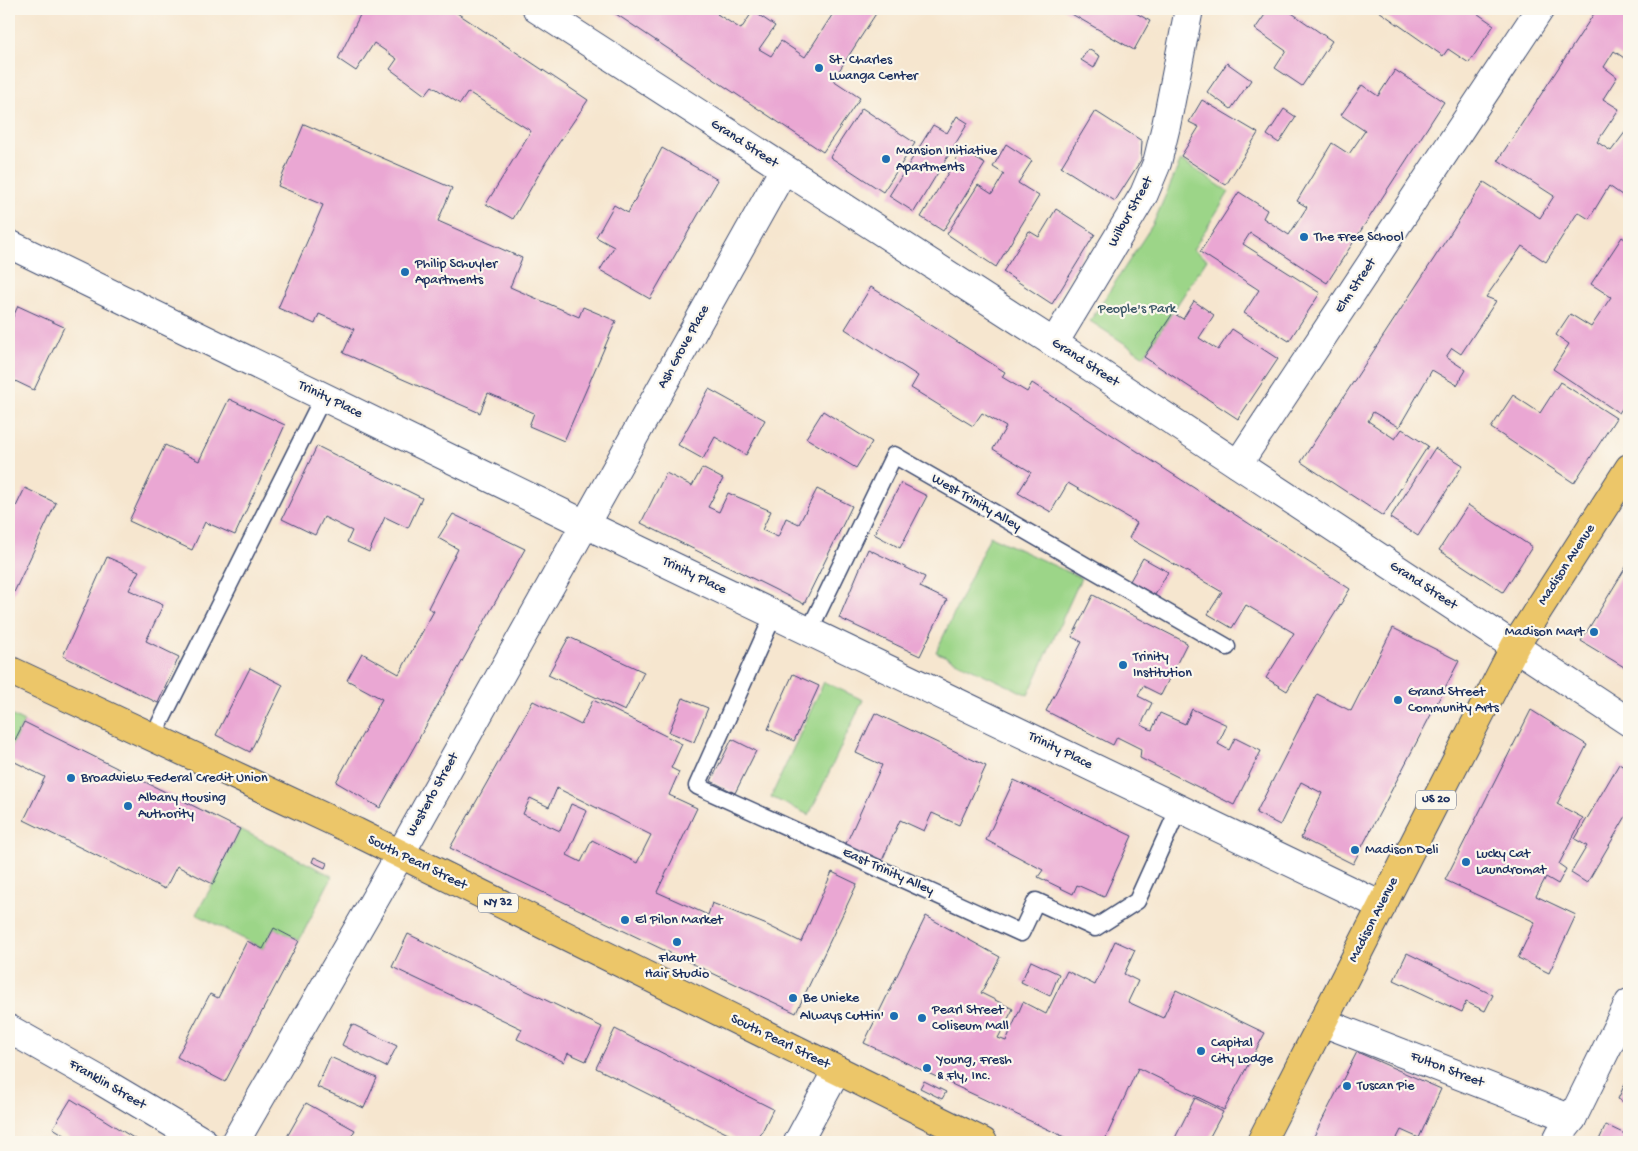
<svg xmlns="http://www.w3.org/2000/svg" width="1638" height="1151" font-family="'Gochi Hand',sans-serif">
<rect width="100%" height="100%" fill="#fbf7ec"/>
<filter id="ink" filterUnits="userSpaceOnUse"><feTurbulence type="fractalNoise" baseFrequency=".02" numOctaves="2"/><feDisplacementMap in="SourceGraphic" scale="10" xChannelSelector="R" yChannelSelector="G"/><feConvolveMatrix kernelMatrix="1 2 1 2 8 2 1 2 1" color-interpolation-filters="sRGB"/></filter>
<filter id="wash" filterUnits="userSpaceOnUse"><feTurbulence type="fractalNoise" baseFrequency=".0096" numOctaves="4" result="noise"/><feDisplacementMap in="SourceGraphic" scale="20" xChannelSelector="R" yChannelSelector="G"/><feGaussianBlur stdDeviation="1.12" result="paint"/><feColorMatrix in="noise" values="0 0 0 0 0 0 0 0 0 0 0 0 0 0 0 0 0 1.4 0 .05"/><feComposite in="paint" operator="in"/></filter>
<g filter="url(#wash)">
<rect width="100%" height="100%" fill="#f6e6cf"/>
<g fill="#9cd588" stroke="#5c8273">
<polygon points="1181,160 1229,192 1193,250 1207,259 1144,356 1090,321 1153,224"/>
<polygon points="990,536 1081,578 1028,695 936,652"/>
<polygon points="824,682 863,700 809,815 771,797"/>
<polygon points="9,714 24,722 9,752"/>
<polygon points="240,829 332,876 299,941 274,928 263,949 196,914 213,884"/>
</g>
<g id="blocks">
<g fill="#eaa7d3" fill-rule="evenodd">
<polygon points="363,9 451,9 588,100 546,162 513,219 486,204 531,131 468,92 460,104 432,86 425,95 390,69 397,59 374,43 356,71 338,59"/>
<polygon points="616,9 715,9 720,12 717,14 741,29 753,11 775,26 759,49 771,56 781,41 805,57 836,9 872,9 877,12 833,80 860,98 823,152 613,12"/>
<polygon points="1063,9 1129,9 1150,21 1134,50"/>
<polygon points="1269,9 1286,9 1332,41 1302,86 1275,68 1286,51 1255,29"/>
<polygon points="1376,9 1415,9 1417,10 1418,9 1471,9 1494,25 1469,63 1448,49 1443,56"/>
<polygon points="1597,9 1629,9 1629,57 1627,60 1614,51 1604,67 1617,77 1603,99 1619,109 1597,142 1611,151 1629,127 1629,200 1609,186 1589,219 1578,212 1546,262 1522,246 1486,297 1496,301 1461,354 1452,348 1446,357 1466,370 1457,385 1432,370 1399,427 1373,412 1368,421 1395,439 1402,429 1428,446 1383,516 1301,462 1484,182 1540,218 1554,196 1498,160"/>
<polygon points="1088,49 1100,56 1094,68 1081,60"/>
<polygon points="1227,63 1251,80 1231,109 1207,92"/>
<polygon points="1395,70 1444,102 1327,283 1250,233 1243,244 1320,293 1289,341 1244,313 1259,290 1200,252 1239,192 1267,210 1263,218 1289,235 1307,207 1297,201 1332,143 1349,154 1365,131 1341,115 1362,85 1378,96"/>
<polygon points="1202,100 1258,133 1226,185 1181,156 1199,127 1189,122"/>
<polygon points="862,108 915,143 883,192 830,157"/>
<polygon points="1284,109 1296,117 1279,143 1267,135"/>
<polygon points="1095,111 1142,141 1141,160 1115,201 1061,167"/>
<polygon points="957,116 968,123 914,212 889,196 933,125 947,133"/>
<polygon points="304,124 452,188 438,221 522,258 510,287 579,317 583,307 616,321 564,441 529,426 534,413 488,393 480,413 343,353 354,329 319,314 315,324 278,308 323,205 278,186"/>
<polygon points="1006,144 1032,161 1018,183 1039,196 996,267 947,234 978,185 992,194 1004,174 993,167"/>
<polygon points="662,148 718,180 650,299 600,270 614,247 596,237 614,205 628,213"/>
<polygon points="962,150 985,164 943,231 921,217"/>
<polygon points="1056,209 1095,234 1052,304 1003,272 1029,231 1039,237"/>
<polygon points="1622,237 1629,242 1629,398 1619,413 1553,369 1569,344 1556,335 1570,314 1591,327 1611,297 1591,284"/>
<polygon points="871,287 1005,372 1002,377 1027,392 1032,383 1350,589 1287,691 1266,678 1294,633 1246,605 1232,628 1208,614 1222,592 1129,538 1137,523 1068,483 1051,512 1018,493 1031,472 993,449 1006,427 982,413 973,426 911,388 918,376 845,329"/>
<polygon points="1194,301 1214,315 1199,338 1218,350 1232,329 1278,359 1238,419 1144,357 1173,313 1183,319"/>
<polygon points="18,306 64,327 34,390 9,378 9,325"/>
<polygon points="1560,382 1616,418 1574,483 1491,428 1513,395 1540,413"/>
<polygon points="709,389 765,420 746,455 715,437 703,459 678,445"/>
<polygon points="229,399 285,425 235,535 205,522 192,550 129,521 165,445 199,461"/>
<polygon points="823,411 872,442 856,468 806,438"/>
<polygon points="317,446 422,498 408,528 385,517 369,552 347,542 352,531 324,517 315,535 282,519"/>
<polygon points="1435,448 1463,465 1418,536 1390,518"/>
<polygon points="702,468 723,479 708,507 719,512 728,493 771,511 762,530 778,537 786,518 799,524 817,489 852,506 804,604 641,523 666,473 692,486"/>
<polygon points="901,483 927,496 900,548 874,534"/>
<polygon points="25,488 56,503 9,603 9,521"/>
<polygon points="1468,505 1532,547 1503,592 1439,550"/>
<polygon points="453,514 525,549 380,808 336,782 382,699 347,680 362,653 399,674 434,611 428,608 458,549 438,538"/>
<polygon points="868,549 925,577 920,587 947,600 920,656 839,618"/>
<polygon points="107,557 139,571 129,590 163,605 146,641 179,657 158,703 63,656"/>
<polygon points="1143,558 1168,572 1155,595 1130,581"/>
<polygon points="1629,562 1629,670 1581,641"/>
<polygon points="1093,595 1187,643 1161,695 1143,686 1138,696 1152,703 1141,725 1152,730 1160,713 1185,724 1192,709 1227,725 1218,744 1229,750 1235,738 1261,751 1234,805 1140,758 1141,749 1117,737 1113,745 1046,711 1082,642 1072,637"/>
<polygon points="1393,628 1459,661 1353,864 1301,838 1322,793 1301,782 1280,825 1256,813 1317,694 1351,711"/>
<polygon points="569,637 644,672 625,711 548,675"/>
<polygon points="250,668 283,685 250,752 216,735"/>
<polygon points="793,674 819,686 794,741 768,729"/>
<polygon points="683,698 708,708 694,742 669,732"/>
<path d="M593 700 682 744 671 768 679 772 669 795 697 808 657 892 708 915 712 903 767 925 801 942 832 872 857 884 796 1013 450 848 533 701 581 725ZM557 788 651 835 637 863 592 840 581 862 567 855 587 811 571 804 560 831 523 814 530 798 549 807Z"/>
<polygon points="1531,710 1587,745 1557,804 1583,818 1559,864 1566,869 1558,884 1546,877 1536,896 1576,915 1549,973 1518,958 1535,922 1445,880"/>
<polygon points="875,713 986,766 959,825 932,813 924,831 900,820 880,865 844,848 882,765 856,753"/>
<polygon points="24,722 240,829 213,884 177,866 165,889 24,820 45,777 9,759 9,752"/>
<polygon points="732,739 756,751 735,793 711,781"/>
<polygon points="1619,764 1629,770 1629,811 1587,883 1571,873 1587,846 1575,839"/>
<polygon points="1014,780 1132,836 1104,897 1077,885 1073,894 1038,877 1043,870 986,840"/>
<polygon points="314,857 327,863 325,868 312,862"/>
<polygon points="926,916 1000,957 981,993 1013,1009 998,1038 1006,1041 1023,1002 1046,1014 1067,971 1095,985 1115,941 1135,950 1124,974 1138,981 1128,1002 1163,1018 1176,990 1265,1033 1224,1110 1138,1068 1104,1142 1075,1142 864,1043"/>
<polygon points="274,928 299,941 225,1082 177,1057 210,994 218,998 247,941 263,949"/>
<polygon points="408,934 602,1027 586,1061 568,1053 564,1062 517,1039 522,1029 392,967"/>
<polygon points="1407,953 1493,995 1485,1011 1466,1002 1462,1012 1394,980"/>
<polygon points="1031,961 1059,974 1050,996 1021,982"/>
<polygon points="352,1024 397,1046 386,1067 342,1045"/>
<polygon points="615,1029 773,1109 757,1142 744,1142 596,1068"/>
<polygon points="1357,1052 1441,1089 1419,1138 1401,1130 1395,1142 1311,1142"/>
<polygon points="330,1057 377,1078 364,1108 317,1087"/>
<polygon points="1629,1075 1629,1105 1618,1099"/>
<polygon points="924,1081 946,1092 942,1099 920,1088"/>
<polygon points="1195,1098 1223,1112 1207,1142 1173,1142"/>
<polygon points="71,1099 140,1142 76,1142 53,1128"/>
<polygon points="306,1103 355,1130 348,1142 284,1142"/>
<polygon points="1606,1125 1629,1136 1629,1142 1598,1142"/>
</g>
</g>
</g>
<g filter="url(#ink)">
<use href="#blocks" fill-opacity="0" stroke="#3c4a6f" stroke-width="1"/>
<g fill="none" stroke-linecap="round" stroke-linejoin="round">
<defs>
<g id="lane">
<polyline points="774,614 697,786 1021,933 1036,901 1095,928 1137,901 1179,808"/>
<polyline points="809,631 894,455 1227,647"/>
<polyline points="153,737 323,397"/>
</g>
<g id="street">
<polyline points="537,9 1054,343 1629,722"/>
<polyline points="9,244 585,524 1382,906"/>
<polyline points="1054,343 1144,194 1157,163 1166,126 1189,9"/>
<polyline points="1238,464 1540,9"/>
<polyline points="1322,1022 1572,1119"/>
<polyline points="9,1029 103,1082 204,1142"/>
<polyline points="235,1142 379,892 784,169"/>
<polyline points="798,1142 837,1070"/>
<polyline points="1556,1142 1560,1134 1572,1119 1629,1003"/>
</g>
<g id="primary">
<polyline points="9,670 356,832 983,1142"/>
<polyline points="1261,1142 1515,646 1629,468"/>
</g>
</defs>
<use href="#lane" stroke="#3c4a6f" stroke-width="19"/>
<use href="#street" stroke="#3c4a6f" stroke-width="30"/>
<use href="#primary" stroke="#3c4a6f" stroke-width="30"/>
<use href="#lane" stroke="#fff" stroke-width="16"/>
<use href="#street" stroke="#fff" stroke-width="28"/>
<use href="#primary" stroke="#ecc669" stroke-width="28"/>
</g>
</g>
<g fill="#1f6fb2" stroke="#fbf7ec" stroke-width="2">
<circle cx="819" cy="68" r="5"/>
<circle cx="886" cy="159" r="5"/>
<circle cx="1304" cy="237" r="5"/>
<circle cx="405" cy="272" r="5"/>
<circle cx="1594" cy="632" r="5"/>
<circle cx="1123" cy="665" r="5"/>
<circle cx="1398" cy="700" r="5"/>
<circle cx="71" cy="778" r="5"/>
<circle cx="128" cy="806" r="5"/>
<circle cx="1355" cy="850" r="5"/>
<circle cx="1466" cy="862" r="5"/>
<circle cx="625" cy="920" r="5"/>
<circle cx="677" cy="942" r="5"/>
<circle cx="793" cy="998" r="5"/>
<circle cx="894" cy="1016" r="5"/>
<circle cx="922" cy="1018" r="5"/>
<circle cx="1201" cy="1051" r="5"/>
<circle cx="927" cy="1068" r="5"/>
<circle cx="1347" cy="1086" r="5"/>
</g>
<g text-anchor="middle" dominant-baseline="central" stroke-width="4.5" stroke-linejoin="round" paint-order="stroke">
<g fill="#fbf7ec" stroke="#5e6b89" stroke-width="1">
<rect x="1416" y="790.5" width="40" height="19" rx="4"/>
<rect x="478" y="893.5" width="40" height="19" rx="4"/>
</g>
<g font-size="12" font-weight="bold" fill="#1b2f5e">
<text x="1436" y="800">US 20</text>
<text x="498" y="903">NY 32</text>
</g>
<g font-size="14" fill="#1b2f5e" stroke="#fbf7ec" text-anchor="start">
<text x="829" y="60">St. Charles<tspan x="829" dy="16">Lwanga Center</tspan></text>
<text x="896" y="151">Mansion Initiative<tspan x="896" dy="16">Apartments</tspan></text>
<text x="1314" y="237">The Free School</text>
<text x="415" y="264">Philip Schuyler<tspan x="415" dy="16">Apartments</tspan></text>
<text x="1584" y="632" text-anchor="end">Madison Mart</text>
<text x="1133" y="657">Trinity<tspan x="1133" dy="16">Institution</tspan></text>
<text x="1408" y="692">Grand Street<tspan x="1408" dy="16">Community Arts</tspan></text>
<text x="81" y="778">Broadview Federal Credit Union</text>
<text x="138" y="798">Albany Housing<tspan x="138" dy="16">Authority</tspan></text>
<text x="1365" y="850">Madison Deli</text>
<text x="1476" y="854">Lucky Cat<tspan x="1476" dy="16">Laundromat</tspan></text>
<text x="635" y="920">El Pilon Market</text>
<text x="677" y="958" text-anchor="middle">Flaunt<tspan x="677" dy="16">Hair Studio</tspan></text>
<text x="803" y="998">Be Unieke</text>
<text x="932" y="1010">Pearl Street<tspan x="932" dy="16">Coliseum Mall</tspan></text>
<text x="884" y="1016" text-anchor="end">Always Cuttin'</text>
<text x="1211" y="1043">Capital<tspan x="1211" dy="16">City Lodge</tspan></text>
<text x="937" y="1060">Young, Fresh<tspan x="937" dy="16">&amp; Fly, Inc.</tspan></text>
<text x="1357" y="1086">Tuscan Pie</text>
</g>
<g font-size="14" fill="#1b2f5e" stroke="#fbf7ec">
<text transform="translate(744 144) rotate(33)">Grand Street</text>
<text transform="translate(1131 212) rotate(-61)">Wilbur Street</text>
<text transform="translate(1356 286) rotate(-56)">Elm Street</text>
<text transform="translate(684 347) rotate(-61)">Ash Grove Place</text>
<text transform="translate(1085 363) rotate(33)">Grand Street</text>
<text transform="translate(330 400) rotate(26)">Trinity Place</text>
<text transform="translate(976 503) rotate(30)">West Trinity Alley</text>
<text transform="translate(1567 565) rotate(-57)">Madison Avenue</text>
<text transform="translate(694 576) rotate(26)">Trinity Place</text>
<text transform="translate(1423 586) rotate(33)">Grand Street</text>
<text transform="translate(1060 751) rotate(26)">Trinity Place</text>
<text transform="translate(433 795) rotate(-61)">Westerlo Street</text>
<text transform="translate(417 863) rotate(26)">South Pearl Street</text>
<text transform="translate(888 872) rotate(24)">East Trinity Alley</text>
<text transform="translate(1374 920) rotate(-63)">Madison Avenue</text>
<text transform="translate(780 1042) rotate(26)">South Pearl Street</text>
<text transform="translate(1447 1070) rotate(21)">Fulton Street</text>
<text transform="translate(107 1085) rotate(30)">Franklin Street</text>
</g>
<g font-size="14" fill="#3b5868" stroke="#fbf7ec">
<text x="1137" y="309">People's Park</text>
</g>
</g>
<rect width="1638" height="1151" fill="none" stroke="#fbf7ec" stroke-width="30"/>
</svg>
